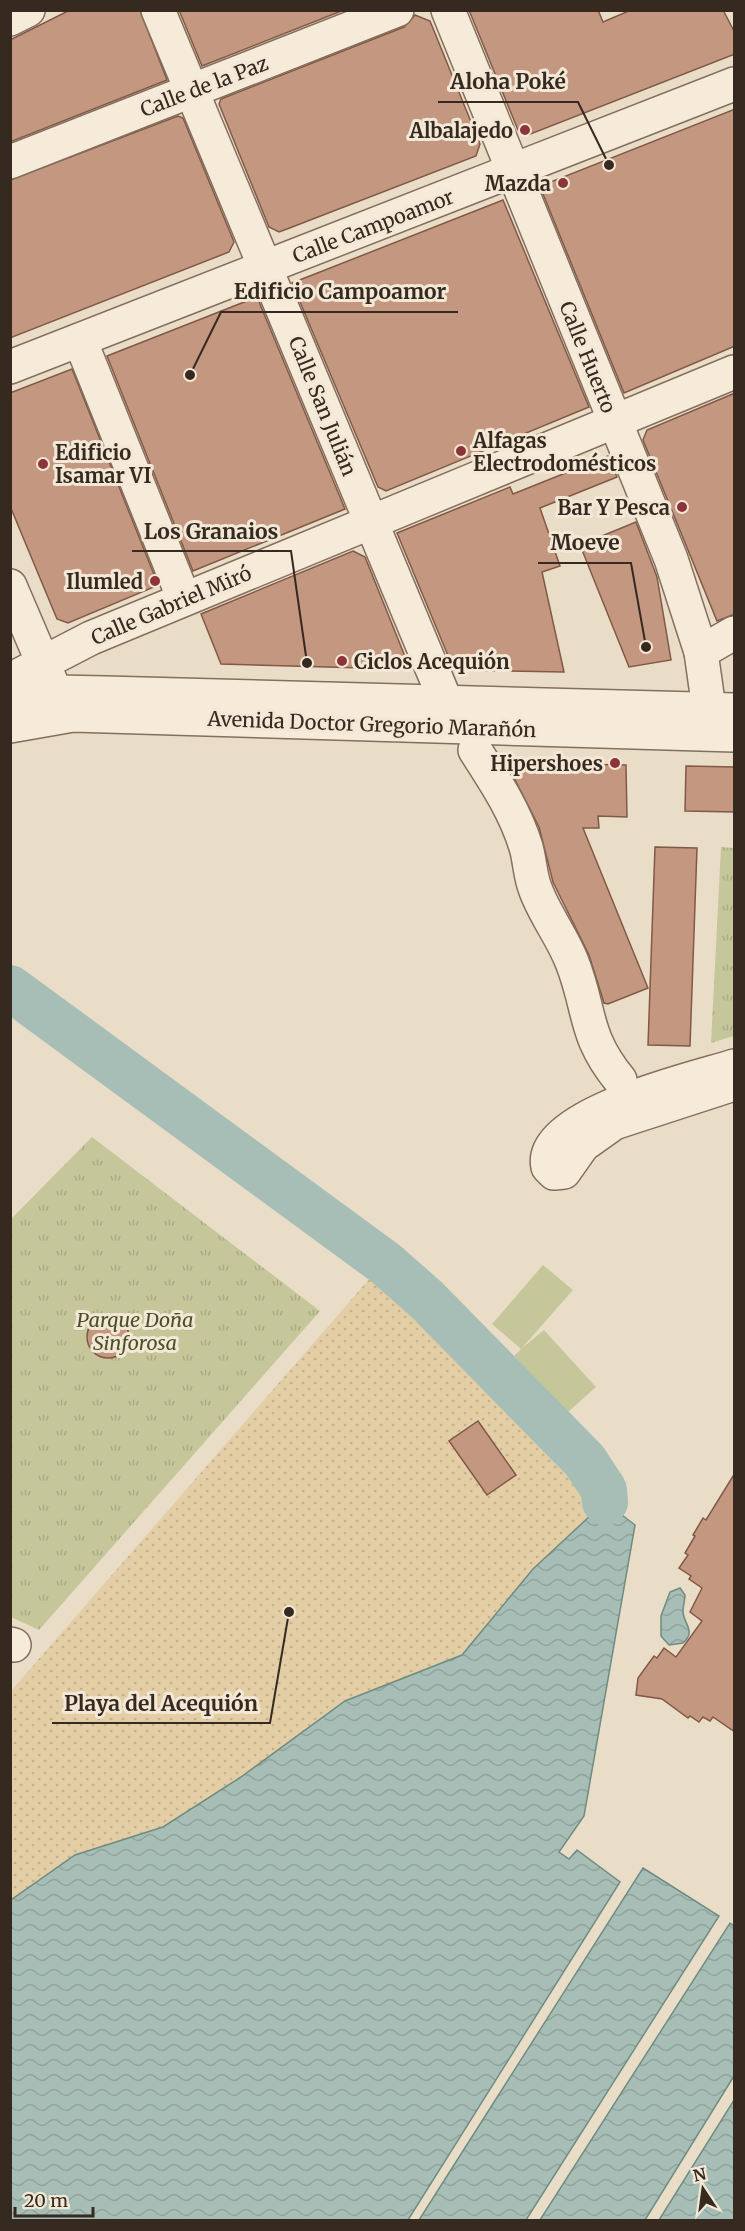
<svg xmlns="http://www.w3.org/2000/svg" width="745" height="2231" font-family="Merriweather,serif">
<defs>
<pattern id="sand-dots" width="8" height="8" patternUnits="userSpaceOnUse" patternTransform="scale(1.5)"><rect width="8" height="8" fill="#e3cea6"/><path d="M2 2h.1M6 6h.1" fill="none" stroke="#c3b18f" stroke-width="1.8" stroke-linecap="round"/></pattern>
<pattern id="park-tufts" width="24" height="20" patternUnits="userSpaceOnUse" patternTransform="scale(1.5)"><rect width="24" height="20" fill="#c5c79b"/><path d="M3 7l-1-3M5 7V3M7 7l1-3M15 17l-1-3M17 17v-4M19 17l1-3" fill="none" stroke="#aaab85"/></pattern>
<pattern id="water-waves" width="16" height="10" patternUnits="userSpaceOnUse" patternTransform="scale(1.5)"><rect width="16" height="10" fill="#a7beb6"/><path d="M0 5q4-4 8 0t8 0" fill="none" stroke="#90a39c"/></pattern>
</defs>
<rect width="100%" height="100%" fill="#eaddc7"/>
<polygon fill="#c5c79b" points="543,1265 573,1290 522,1348 544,1330 596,1387 567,1413 514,1356 521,1349 492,1324"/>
<polygon fill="url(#sand-dots)" points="370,1278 485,1375 581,1484 580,1492 605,1502 533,1569 462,1655 345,1701 241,1777 163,1827 75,1855 11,1900 11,1691"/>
<g fill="url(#park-tufts)">
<polygon points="721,847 734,848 734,1036 711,1043"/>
<polygon points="92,1137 320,1311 39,1630 11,1617 11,1219"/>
</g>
<g fill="url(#water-waves)" stroke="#6f8c82" stroke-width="1.5">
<polygon points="605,1502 635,1525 584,1816 559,1852 569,1859 577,1850 620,1882 408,2220 11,2220 11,1900 75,1855 163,1827 241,1777 345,1701 462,1655 533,1569"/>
<path d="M680 1588 685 1595C685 1600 683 1605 683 1611 683 1624 697 1631 683 1643L669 1645 661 1636V1616L670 1592Z"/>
<polygon points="643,1868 719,1916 526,2220 419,2220"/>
<polygon points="730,1923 734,1926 734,2076 645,2220 540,2220"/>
<polygon points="734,2100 734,2220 659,2220"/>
</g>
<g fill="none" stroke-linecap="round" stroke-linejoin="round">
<polyline stroke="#a7beb6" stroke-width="46" points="10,988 385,1263 427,1300 585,1461 604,1490 605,1502"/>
</g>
<g fill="#c49780" stroke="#815946" stroke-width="1.5">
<polygon points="70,10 140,10 167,80 10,142 10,40"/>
<polygon points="179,10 344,10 202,66"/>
<polygon points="469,10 598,10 603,22 631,10 723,10 735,33 735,54 528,135 518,130"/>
<polygon points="415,15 430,21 480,144 476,156 287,229 279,232 269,227 219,104 221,99 404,27"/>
<polygon points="735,109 735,346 624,393 543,194 548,183"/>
<polygon points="178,116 183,118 234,242 229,252 10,338 10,180"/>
<polygon points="503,200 589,407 386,491 378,487 292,283"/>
<polygon points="257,297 345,509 193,571 107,356"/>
<polygon points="72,369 157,582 154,587 68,623 57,619 10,506 10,393"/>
<polygon points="735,393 735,614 717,621 643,440 647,430"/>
<polygon points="608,456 617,477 540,508 560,566 542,572 564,672 454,670 397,533 510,487 513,494"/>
<polygon points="636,522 657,577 671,660 629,667 580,545"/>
<polygon points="353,551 365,557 406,659 400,669 221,664 201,614"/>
<polygon points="516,763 626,765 627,817 598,816 599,828 583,828 648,988 608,1004 604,1003 589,955 553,882 539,827 510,770"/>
<polygon points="686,766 735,767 735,812 685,811"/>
<polygon points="655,847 697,848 690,1046 648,1045"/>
<circle cx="108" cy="1337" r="21"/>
<polygon points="478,1421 516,1475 487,1495 449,1441"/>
<polygon points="735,1473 735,1732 713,1717 710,1721 703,1717 699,1722 690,1716 688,1718 662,1699 636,1695 638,1678 654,1656 657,1658 664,1648 676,1657 702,1621 690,1612 702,1588 689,1579 691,1576 679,1568 688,1555 685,1553 695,1536 693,1535 703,1518 706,1520"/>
</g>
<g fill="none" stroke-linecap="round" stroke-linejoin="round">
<defs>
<g id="minor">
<polyline points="158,10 446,702"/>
<polyline points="448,10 671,559 701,652 709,709"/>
<polyline points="10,19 28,10"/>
<polyline points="10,162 397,10"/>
<polyline points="80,340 184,599"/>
<polyline points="10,367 734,84"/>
<polyline points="10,586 52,684"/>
<polyline points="701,652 734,633"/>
<polyline points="10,680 91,638 734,372"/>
<polyline points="10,701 56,692 105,693 734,710"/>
<polyline points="10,726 73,715 734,735"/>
<path d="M475 750C495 781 515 811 526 847 530 861 530 875 535 888 544 914 562 936 572 962 591 1010 583 1035 620 1080"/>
<path d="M734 1066C697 1078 536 1114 548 1167L554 1173 564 1172 583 1145 614 1123 734 1084"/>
<polyline points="10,1644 14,1645"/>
</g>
</defs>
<use href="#minor" stroke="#846f5e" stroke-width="36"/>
<use href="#minor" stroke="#f6ebd9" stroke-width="33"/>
</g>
<g fill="#8d343b" stroke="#f2e8d5" stroke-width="2">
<circle cx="525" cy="130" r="6"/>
<circle cx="563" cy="183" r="6"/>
<circle cx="461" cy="451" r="6"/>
<circle cx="43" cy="464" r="6"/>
<circle cx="682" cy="507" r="6"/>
<circle cx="155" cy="581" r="6"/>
<circle cx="342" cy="661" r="6"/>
<circle cx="615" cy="763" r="6"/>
</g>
<g text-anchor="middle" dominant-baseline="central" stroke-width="6" stroke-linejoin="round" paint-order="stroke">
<g font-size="20" fill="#352920" stroke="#f2e8d5">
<text transform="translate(204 86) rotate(-21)">Calle de la Paz</text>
<text transform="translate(373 226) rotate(-21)">Calle Campoamor</text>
<text transform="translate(588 357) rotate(68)">Calle Huerto</text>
<text transform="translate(323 406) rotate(68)">Calle San Julián</text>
<text transform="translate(171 605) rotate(-23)">Calle Gabriel Miró</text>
<text transform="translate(372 724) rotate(2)">Avenida Doctor Gregorio Marañón</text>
</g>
<g font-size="20" font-weight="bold" fill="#352920" stroke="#f2e8d5" text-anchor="end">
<text x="513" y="130">Albalajedo</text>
<text x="551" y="183">Mazda</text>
<text x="473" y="440" text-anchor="start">Alfagas<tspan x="473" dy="23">Electrodomésticos</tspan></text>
<text x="55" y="452" text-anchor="start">Edificio<tspan x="55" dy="23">Isamar VI</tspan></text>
<text x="670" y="507">Bar Y Pesca</text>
<text x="143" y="581">Ilumled</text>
<text x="354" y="661" text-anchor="start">Ciclos Acequión</text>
<text x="603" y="763">Hipershoes</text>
</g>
<g font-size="20" font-style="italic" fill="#495029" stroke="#f2e8d5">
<text x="135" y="1319">Parque Doña<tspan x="135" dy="23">Sinforosa</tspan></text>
</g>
</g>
<path fill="none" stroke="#352920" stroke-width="2" d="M609 165L578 102H438M190 375L221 312H458M307 663L291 551H132M646 647L631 563H538M289 1612L270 1723H52"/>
<g fill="#352920" stroke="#f2e8d5" stroke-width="2">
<circle cx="609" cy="165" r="6"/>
<circle cx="190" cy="375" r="6"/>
<circle cx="307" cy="663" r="6"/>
<circle cx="646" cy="647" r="6"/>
<circle cx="289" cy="1612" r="6"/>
</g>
<g font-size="21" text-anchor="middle" font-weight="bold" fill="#352920" stroke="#f2e8d5" stroke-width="6" stroke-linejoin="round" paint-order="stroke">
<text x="508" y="89">Aloha Poké</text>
<text x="340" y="299">Edificio Campoamor</text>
<text x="211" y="539">Los Granaios</text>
<text x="585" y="550">Moeve</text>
<text x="161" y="1711">Playa del Acequión</text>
</g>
<rect width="745" height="2231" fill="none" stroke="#352920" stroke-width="24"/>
<g transform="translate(703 2189) rotate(347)" stroke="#f2e8d5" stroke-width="4.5" paint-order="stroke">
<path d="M0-4.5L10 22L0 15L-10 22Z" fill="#352920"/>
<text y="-9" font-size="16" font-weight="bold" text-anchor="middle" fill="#352920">N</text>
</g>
<path d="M15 2207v9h78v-9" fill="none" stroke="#352920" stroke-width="3"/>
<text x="24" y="2207" font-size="18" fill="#352920" stroke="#f2e8d5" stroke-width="4.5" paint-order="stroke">20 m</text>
</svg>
